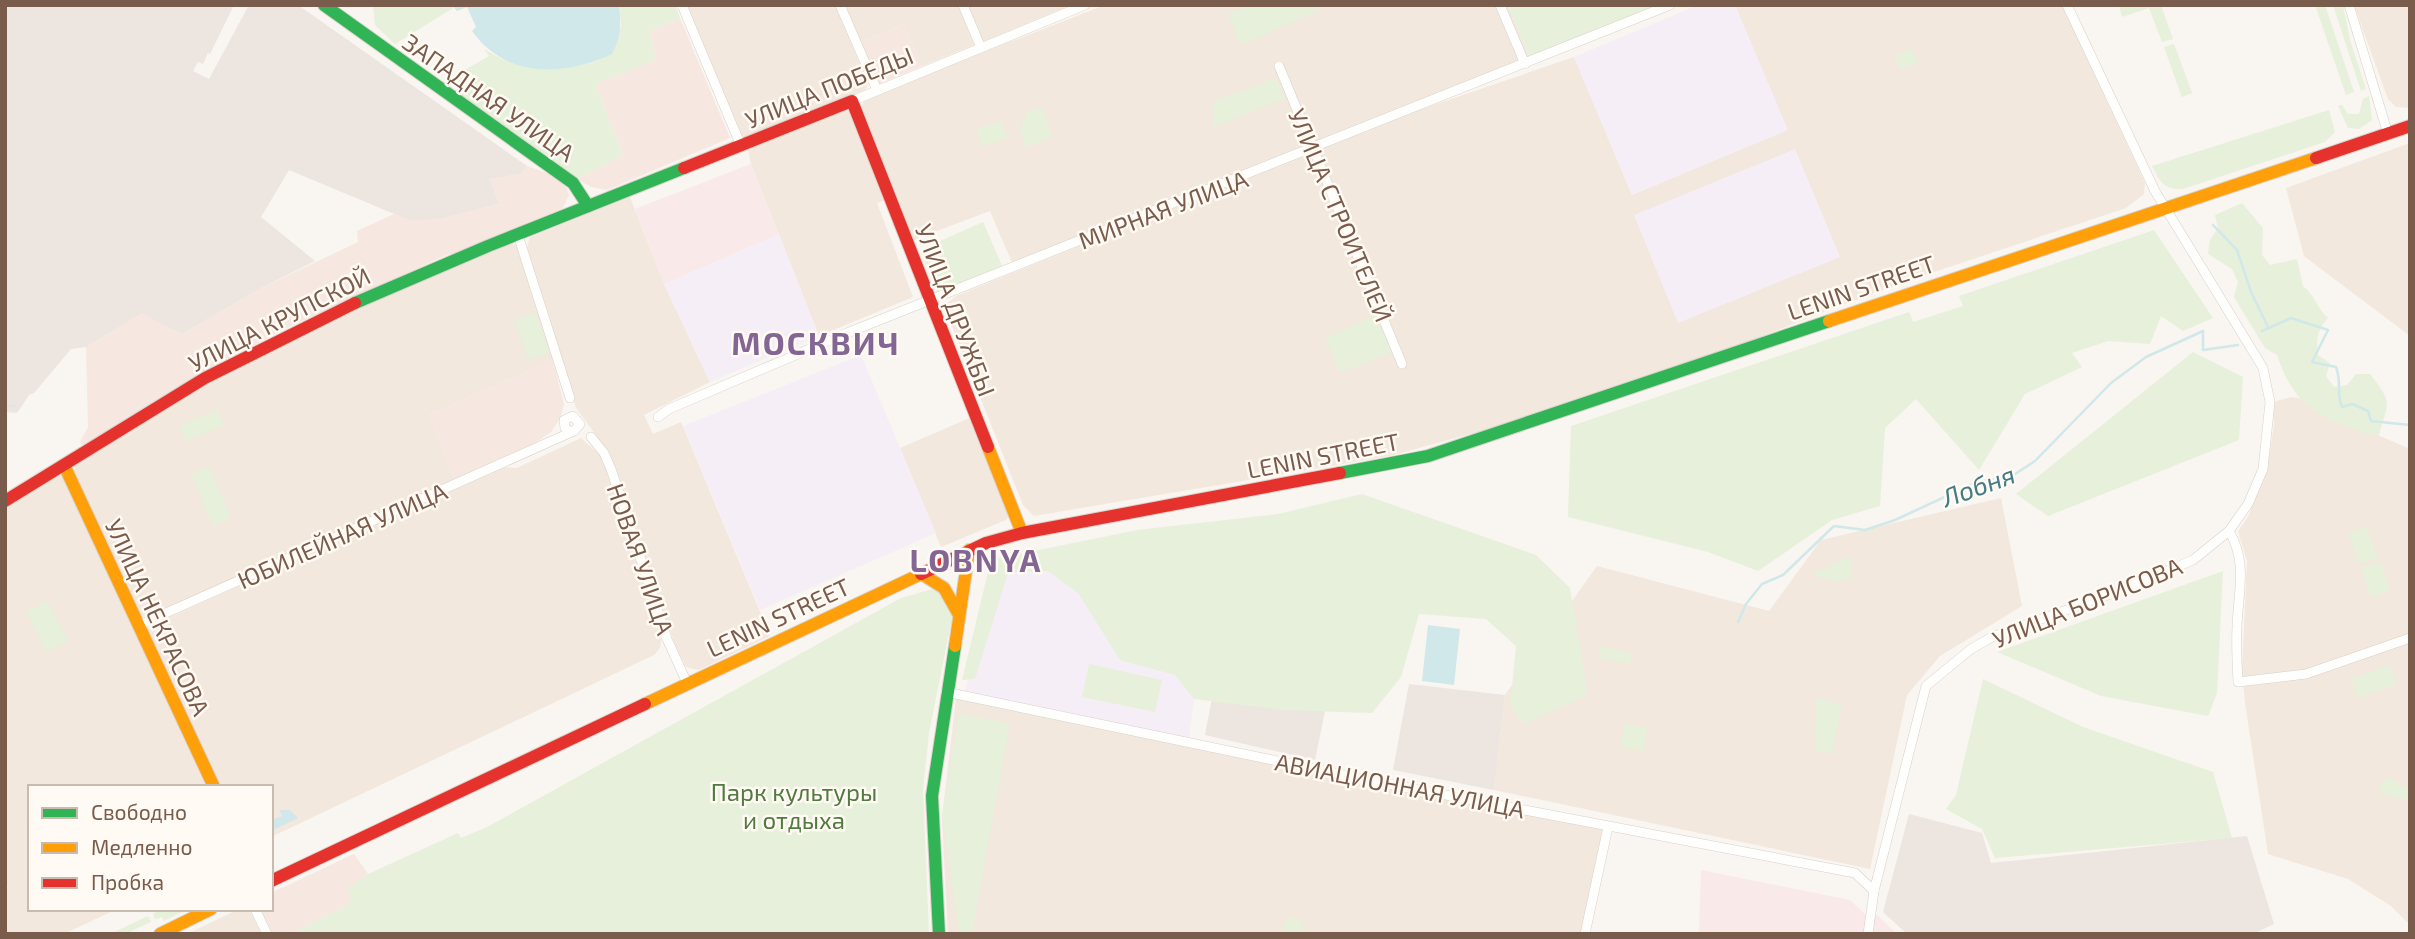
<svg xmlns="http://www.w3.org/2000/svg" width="2415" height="939" font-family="'Exo 2',sans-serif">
<rect width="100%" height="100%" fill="#f9f5f0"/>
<g fill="#f2e8de">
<polygon points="685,5 835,5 868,84 865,90 751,137 742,136"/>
<polygon points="843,5 958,5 974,45 922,66 904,24 859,43"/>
<polygon points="966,5 1071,5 982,42"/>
<polygon points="1105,5 1508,5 1530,58 1013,265 990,211 913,240 863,112 862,105 866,98"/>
<polygon points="1735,5 2062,5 2145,183 2144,194 2126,208 1898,284 1593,400 1390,456 1034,516 1023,505 946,311 946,304 956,296 1390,120 1574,57 1632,195 1787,130"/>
<polygon points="2354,5 2410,5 2410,108 2396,107 2388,99"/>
<polygon points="844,110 850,113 885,200 877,203 913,297 819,336 751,164 748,149"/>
<polygon points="2410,143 2410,336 2304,256 2286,188"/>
<polygon points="630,197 664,284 710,382 644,415 653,434 681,422 770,636 699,670 686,667 675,645 607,450 576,408 527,248 530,237"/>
<polygon points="511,244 517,245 522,255 553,360 429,415 455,481 146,618 142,616 74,471 76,464 260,353 331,319"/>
<polygon points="2291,397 2315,400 2355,425 2410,449 2410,925 2391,906 2348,879 2268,854 2245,703 2242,670 2247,561 2238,531 2249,515 2269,458 2274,425 2273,402"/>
<polygon points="972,417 1009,515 1006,520 941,547 900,448"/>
<polygon points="581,438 603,458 662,634 660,648 654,655 271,837 271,787 221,787 148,630 152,625 505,467 517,468"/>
<polygon points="58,475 64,479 206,787 30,787 30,909 117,909 64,934 5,934 5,890 8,888 5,882 5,507"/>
<polygon points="2001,498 2022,606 1940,656 1907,695 1870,869 1494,790 1505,695 1597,566 1769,611 1821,540"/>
<polygon points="956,698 1599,827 1602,830 1602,839 1582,934 948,934 942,819"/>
<polygon points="239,909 249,909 261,934 187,934"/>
</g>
<g fill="#f6e8e1">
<polygon points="680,18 730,138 607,190 592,187 576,179 623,155 595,84 655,60 650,31"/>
<polygon points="904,24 922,66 877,85 859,43"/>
<polygon points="527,166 552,175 566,187 569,195 563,208 459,253 446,255 276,333 84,447 80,442 88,427 86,347 141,312 182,334 259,289 358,242 357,231 394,214 411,221 499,202 490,179 521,174"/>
<polygon points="553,360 564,404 560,419 551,432 533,445 455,481 429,415"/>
<polygon points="354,854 368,874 349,904 290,934 271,933 259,909 271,909 271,893"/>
</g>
<g fill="#ede5e0">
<polygon points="5,5 234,5 210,54 208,53 203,64 198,62 193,71 209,79 249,5 298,5 527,166 521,174 490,179 499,203 443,218 411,221 289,170 261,217 315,261 259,289 182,334 141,313 86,347 71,349 34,393 29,395 17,413 5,412"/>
<polygon points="1409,684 1505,695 1494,790 1393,770"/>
<polygon points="1212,698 1325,711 1315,760 1205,735"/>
<polygon points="1909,814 1982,833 1991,863 2247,836 2274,924 2253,934 1907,934 1883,912"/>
</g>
<g fill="#f6eef6">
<polygon points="1698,5 1735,5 1788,130 1632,195 1574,57"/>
<polygon points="1795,149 1840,257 1678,323 1634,215"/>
<polygon points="779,234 819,336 710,382 664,284"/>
<polygon points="861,355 936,533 760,610 683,426"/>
<polygon points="1143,545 1196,685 1189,738 965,692 989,581 1031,560"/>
</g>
<g fill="#fae9e9">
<polygon points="751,164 779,234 664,284 635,209"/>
<polygon points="1701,870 1850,900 1866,915 1877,915 1897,934 1699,934"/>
</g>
<g fill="#e7f0db">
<polygon points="373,5 452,5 453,8 395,44 375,25"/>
<path d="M619 5H675L680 18 650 31 655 60 595 84 623 155 576 179 455 94 458 74 489 56 484 49C522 73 562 74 604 58L621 26Z"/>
<polygon points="1250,5 1316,5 1319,11 1240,45 1228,14"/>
<polygon points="1508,5 1657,5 1530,58"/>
<polygon points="2119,5 2161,5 2173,39 2162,42 2149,8 2122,17"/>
<polygon points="2315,5 2325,5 2354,92 2346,95"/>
<polygon points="2333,5 2343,6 2350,40 2366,89 2361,91"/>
<polygon points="2174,44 2192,93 2182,97 2164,47"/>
<polygon points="1912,48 1918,62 1901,70 1894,57"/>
<polygon points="1276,78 1285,98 1214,127 1213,102"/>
<polygon points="2369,96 2372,120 2359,129 2348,128 2338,106 2342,105 2348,114 2359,114 2363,99"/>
<polygon points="1042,107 1052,137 1026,147 1020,129 1027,112"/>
<path d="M2329 110 2335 132 2325 142 2183 189C2164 190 2160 182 2152 166Z"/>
<polygon points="1001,121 1007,138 983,147 976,129"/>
<path d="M2242 203 2263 228 2262 255 2270 265 2297 259 2303 286C2315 295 2316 307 2328 318 2317 330 2316 339 2318 355L2330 363 2326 376 2334 387 2347 385 2356 374H2370C2394 405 2388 400 2379 435 2365 436 2361 431 2348 427 2309 414 2290 394 2277 355L2265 348 2234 297 2238 282 2232 269 2208 254 2210 240 2218 228 2215 215Z"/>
<polygon points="983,222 1003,268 937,293 920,250"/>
<polygon points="2154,230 2213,318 2183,331 2161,316 2150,344 2108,341 2072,353 2082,367 2025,394 1979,470 1916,399 1885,428 1880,506 1832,520 1758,571 1708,552 1568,517 1571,426 1909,312 1913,322 1963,306 1959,296"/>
<polygon points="535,312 550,352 528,360 514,320"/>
<polygon points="1378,314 1392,352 1340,373 1325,338"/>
<polygon points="2193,352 2243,377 2239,440 2048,516 2016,494"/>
<polygon points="218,410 224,425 186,441 179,426"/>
<polygon points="209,466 231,518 213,526 191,474"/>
<polygon points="1362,494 1536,555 1570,588 1588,695 1524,724 1510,707 1516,646 1486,619 1419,614 1401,677 1372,713 1281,710 1194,699 1175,675 1120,660 1078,593 1048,571 1008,573 975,679 962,680 991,560 1137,530 1278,514"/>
<polygon points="2367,527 2378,557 2359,564 2348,533"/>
<polygon points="1852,556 1852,577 1836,582 1811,574"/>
<polygon points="2380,561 2390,591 2371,598 2361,568"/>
<polygon points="2223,571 2217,693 2208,716 2101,696 1997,652"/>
<polygon points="932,589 942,593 953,613 929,733 923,790 929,934 290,934 349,904 351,896 347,889 366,875 458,833 461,838 487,827 901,598"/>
<polygon points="47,601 68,641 46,652 26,611"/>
<polygon points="1601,646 1632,653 1630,664 1598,658"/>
<polygon points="1089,664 1162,680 1155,712 1082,697"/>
<polygon points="2390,665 2397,684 2357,698 2351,679"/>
<polygon points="1983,679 2083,727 2213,772 2232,838 1995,858 1982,829 1946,809 1956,795"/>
<polygon points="1817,697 1842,705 1832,754 1815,750"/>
<polygon points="959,714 1010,723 972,934 959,934 942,813"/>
<polygon points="1625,724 1647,728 1643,751 1620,747"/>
<polygon points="2389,778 2409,789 2409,798 2403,800 2380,793 2380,783"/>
<polygon points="162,909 188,909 164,921 162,917 155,919 153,914"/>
<polygon points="148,916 151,922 125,934 110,934"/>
<polygon points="1291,917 1303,922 1303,934 1282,934 1283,922"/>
</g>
<g fill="#d0e8ea">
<path d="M452 5H619C621 23 621 38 612 54 564 77 505 78 472 31L476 27 467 7 457 11Z"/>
<polygon points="1428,625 1460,629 1454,685 1422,681"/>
<polygon points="279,810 290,810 298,818 271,831 271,821 282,816"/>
</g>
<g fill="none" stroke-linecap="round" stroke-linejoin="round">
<g stroke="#d0e8ea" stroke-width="2.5">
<polyline points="2213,225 2237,250 2251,292 2268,327"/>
<path d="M2262 331 2291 318 2328 330 2312 362 2336 367C2342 382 2336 393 2342 407L2352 404 2368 411 2371 421 2410 425"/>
<polyline points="1738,622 1746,604 1762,584 1783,575 1834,526 1865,530 1895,520 1977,482 2012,476 2035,461 2111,383 2146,357 2203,331 2203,350 2238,345"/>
</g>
<defs>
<g id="street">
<polyline points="682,5 741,146"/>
<polyline points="840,5 877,90"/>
<polyline points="963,5 981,48"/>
<polyline points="1500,5 1525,64"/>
<polyline points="2349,5 2388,134"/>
<polyline points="1279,66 1402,364"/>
<polyline points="852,101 1085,5"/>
<polyline points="518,235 570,398"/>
<polyline points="658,417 669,409 847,333 1670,5"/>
<polyline points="591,437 604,453 611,469 667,639 687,683"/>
<path d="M2229 531C2248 562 2238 593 2237 627 2236 646 2237 664 2238 682L2306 674 2410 638"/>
<polyline points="139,625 574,431 580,424 573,416 564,420 565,428 570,431"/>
<polyline points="946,692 1383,783 1855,873 1874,891 1868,934"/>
<polyline points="1874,891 1926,686 1971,649 1992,637 2124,589 2193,560 2229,531 2248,504 2263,469 2270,402 2263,368 2155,191 2067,5"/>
<polyline points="255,909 267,934"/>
<polyline points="1585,934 1608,827"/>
</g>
<g id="fast">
<polyline points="324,5 573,183 588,206"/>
<polyline points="355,303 488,246 684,168"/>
<polyline points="1340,473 1428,456 1829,321"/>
<polyline points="939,934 932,796 955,646"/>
</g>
<g id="slow">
<polyline points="1829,321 2316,158"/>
<polyline points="988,447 1022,533"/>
<polyline points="64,465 214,787"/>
<polyline points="920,573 944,588 958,613"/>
<polyline points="955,646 969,550"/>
<polyline points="645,704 921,574"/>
<polyline points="160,934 211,909"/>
</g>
<g id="jam">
<polyline points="2316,158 2410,126"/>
<polyline points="684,168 852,101 988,447"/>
<polyline points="5,501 205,378 355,303"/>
<polyline points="921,574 986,543 1022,533 1340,473"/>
<polyline points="271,881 645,704"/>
</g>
</defs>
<use href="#street" stroke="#d7d1cb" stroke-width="10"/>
<use href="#fast" stroke="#d9d2cb" stroke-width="14"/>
<use href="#slow" stroke="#d9d2cb" stroke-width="14"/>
<use href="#jam" stroke="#d9d2cb" stroke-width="14"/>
<use href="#street" stroke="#fefefd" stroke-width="9"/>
<use href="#fast" stroke="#30b455" stroke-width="12"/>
<use href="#slow" stroke="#ff9f0a" stroke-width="12"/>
<use href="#jam" stroke="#e5322d" stroke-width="12"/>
<polyline stroke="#e6e3e7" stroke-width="2.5" stroke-dasharray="10 7" stroke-linecap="butt" points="5,406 17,406"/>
</g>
<g text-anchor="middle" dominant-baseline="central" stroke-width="5" stroke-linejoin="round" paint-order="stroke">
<g font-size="24" fill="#7a5c4d" stroke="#fffaf3">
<text transform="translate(829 87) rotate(-22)">УЛИЦА ПОБЕДЫ</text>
<text transform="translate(489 97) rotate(35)">ЗАПАДНАЯ УЛИЦА</text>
<text transform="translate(1163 209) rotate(-21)">МИРНАЯ УЛИЦА</text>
<text transform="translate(1341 215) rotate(67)">УЛИЦА СТРОИТЕЛЕЙ</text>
<text transform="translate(1861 287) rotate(-19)">LENIN STREET</text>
<text transform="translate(956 310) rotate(69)">УЛИЦА ДРУЖБЫ</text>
<text transform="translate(279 319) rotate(-27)">УЛИЦА КРУПСКОЙ</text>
<text transform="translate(1323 455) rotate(-11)">LENIN STREET</text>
<text transform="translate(342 535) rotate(-24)">ЮБИЛЕЙНАЯ УЛИЦА</text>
<text transform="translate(641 559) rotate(71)">НОВАЯ УЛИЦА</text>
<text transform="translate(2087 602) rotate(-22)">УЛИЦА БОРИСОВА</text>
<text transform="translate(158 617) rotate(65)">УЛИЦА НЕКРАСОВА</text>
<text transform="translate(778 617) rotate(-25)">LENIN STREET</text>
<text transform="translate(1400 785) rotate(11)">АВИАЦИОННАЯ УЛИЦА</text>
</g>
<g font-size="24" fill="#537a41" stroke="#fffaf3">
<text x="794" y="791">Парк культуры<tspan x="794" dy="28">и отдыха</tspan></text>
</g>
<g font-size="26" font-style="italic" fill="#437c86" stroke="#fffaf3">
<text transform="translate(1978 485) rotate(-20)">Лобня</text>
</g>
<g font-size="32" font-weight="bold" letter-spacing="2" fill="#846695" stroke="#fffaf3">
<text x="816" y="342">МОСКВИЧ</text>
<text x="976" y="559">LOBNYA</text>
</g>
</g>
<rect width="2415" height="939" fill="none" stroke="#7a5c4d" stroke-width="14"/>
<rect x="28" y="785" width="245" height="126" fill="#fffaf3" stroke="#cabbb1" stroke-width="2"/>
<rect x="42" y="808" width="35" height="10" fill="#30b455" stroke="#cabbb1" stroke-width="2"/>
<text x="91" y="820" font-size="21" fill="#7a5c4d">Свободно</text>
<rect x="42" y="843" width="35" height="10" fill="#ff9f0a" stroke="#cabbb1" stroke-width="2"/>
<text x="91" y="855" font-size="21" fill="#7a5c4d">Медленно</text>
<rect x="42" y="878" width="35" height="10" fill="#e5322d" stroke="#cabbb1" stroke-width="2"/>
<text x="91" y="890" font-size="21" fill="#7a5c4d">Пробка</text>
</svg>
